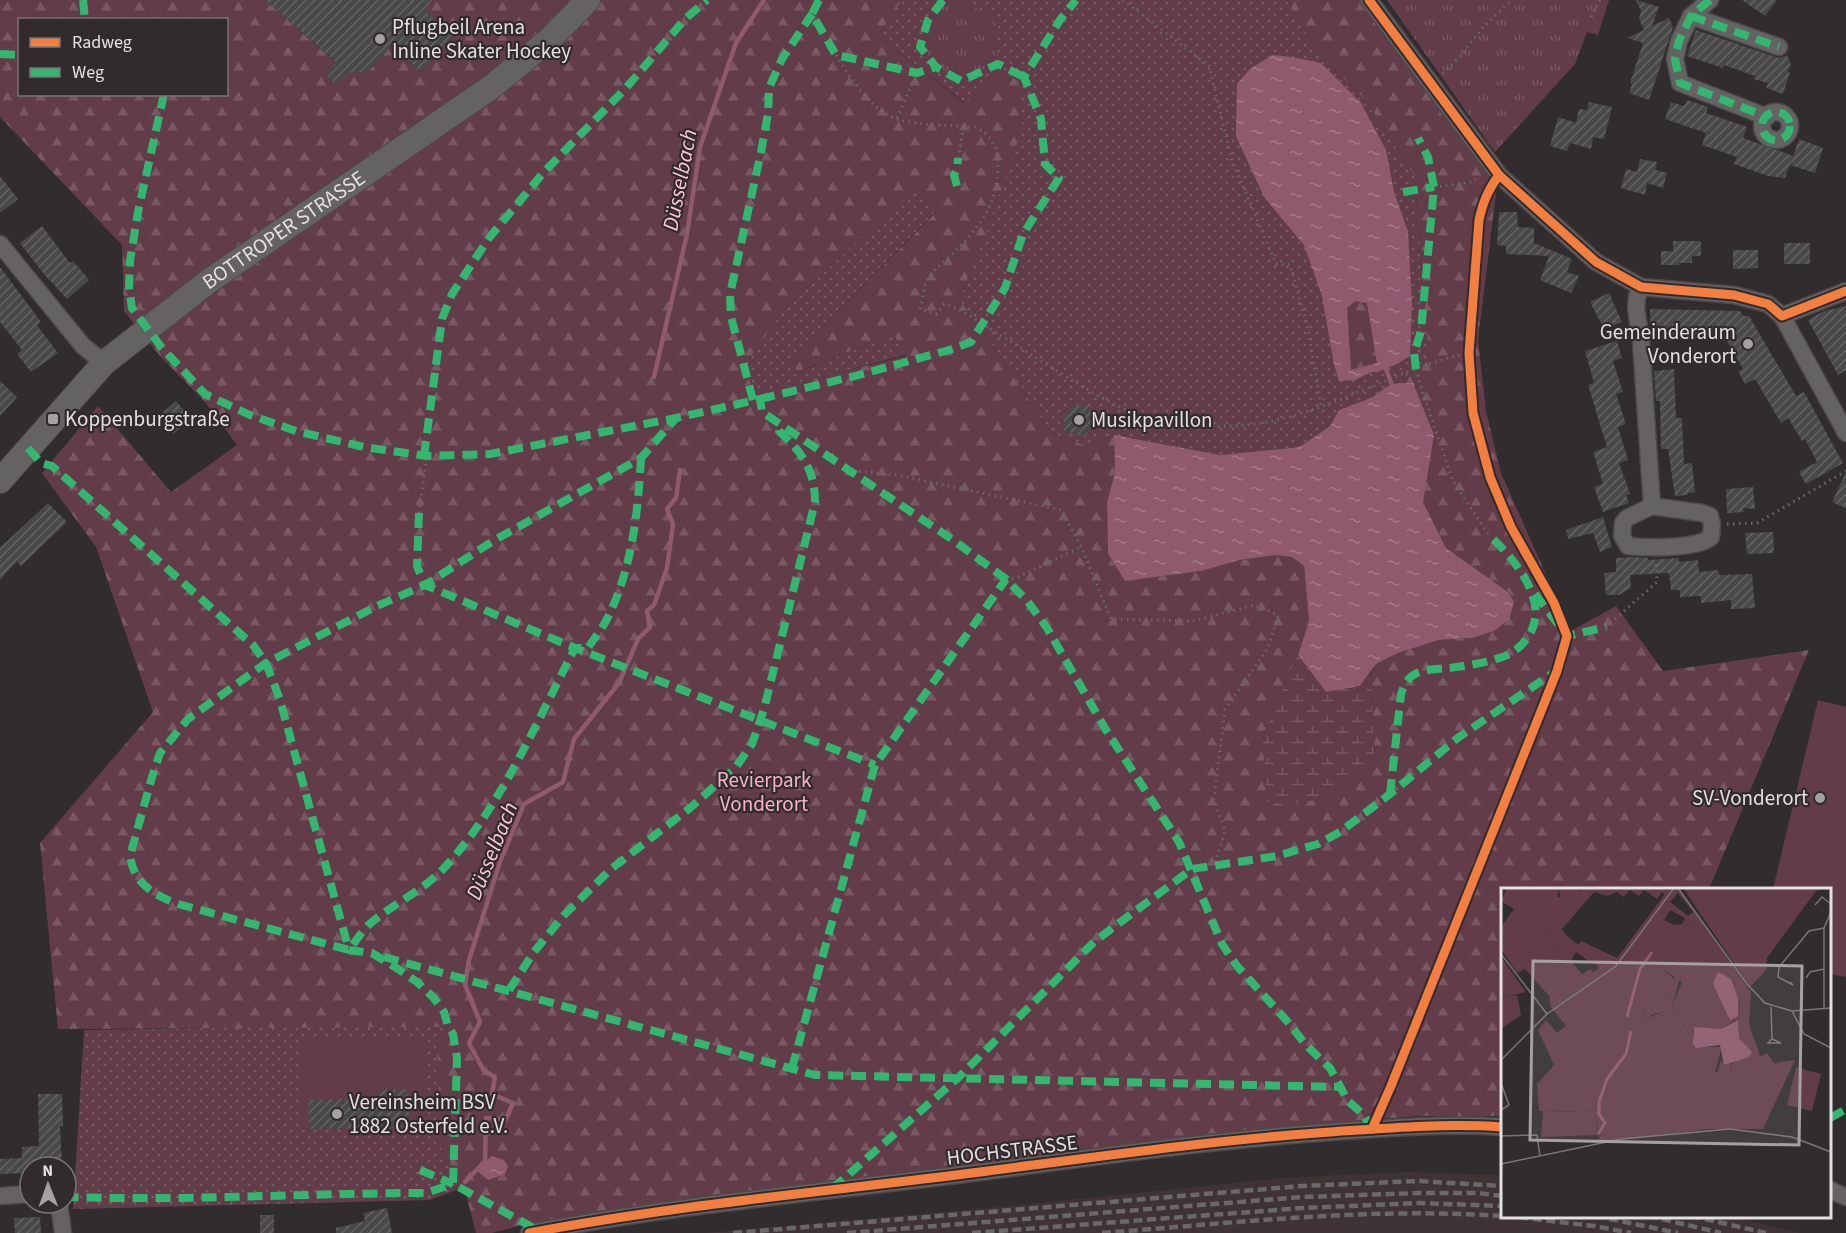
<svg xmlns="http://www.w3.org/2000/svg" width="1846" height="1233" font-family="'Source Sans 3',sans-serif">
<defs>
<pattern id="grass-dots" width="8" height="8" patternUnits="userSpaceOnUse" patternTransform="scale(1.5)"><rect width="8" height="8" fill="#633c4a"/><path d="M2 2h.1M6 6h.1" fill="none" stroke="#795864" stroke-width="1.8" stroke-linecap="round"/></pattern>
<pattern id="forest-firs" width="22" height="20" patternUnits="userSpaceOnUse" patternTransform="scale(1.5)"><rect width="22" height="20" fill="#633c4a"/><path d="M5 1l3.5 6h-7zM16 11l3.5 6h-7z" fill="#795864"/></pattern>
<pattern id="wetland-marsh" width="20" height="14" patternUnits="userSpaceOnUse" patternTransform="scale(1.5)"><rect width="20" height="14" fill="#633c4a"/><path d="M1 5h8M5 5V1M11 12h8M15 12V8" fill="none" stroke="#795864"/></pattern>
<pattern id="park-tufts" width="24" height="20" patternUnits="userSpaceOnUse" patternTransform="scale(1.5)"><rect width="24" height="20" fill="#633c4a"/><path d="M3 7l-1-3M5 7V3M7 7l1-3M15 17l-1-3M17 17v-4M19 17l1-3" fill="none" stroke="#795864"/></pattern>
<pattern id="water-ripples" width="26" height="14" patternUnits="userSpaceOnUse" patternTransform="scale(1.5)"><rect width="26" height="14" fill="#905a6e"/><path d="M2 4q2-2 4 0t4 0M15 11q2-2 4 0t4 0" fill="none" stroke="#a57989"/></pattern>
<pattern id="building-hatch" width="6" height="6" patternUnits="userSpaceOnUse" patternTransform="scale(1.5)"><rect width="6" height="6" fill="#4a494a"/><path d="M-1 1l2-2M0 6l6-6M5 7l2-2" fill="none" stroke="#646364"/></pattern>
</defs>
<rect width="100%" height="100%" fill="#312c2e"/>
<polygon fill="#3f3336" points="1407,1172 1502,1175 1502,1216 1730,1216 1801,1233 705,1233 989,1208 1281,1178"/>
<g fill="url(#grass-dots)">
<polygon points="902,0 1287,0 1319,55 1365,99 1414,175 1429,358 1398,383 1386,387 1373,397 1339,410 1330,426 1299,447 1220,455 1114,435 1087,446 1051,433 993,346 959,299 984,239 1002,71 965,103 878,36"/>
<polygon points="912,189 937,210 785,365 800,371 894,334 905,355 753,395 745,365 783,311"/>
<polygon points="299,1027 444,1027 441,1148 464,1187 430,1200 73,1209 84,1030"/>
</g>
<g fill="url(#forest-firs)" fill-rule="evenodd">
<path d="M0 0H265L348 73 368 72 391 46 421 72 457 32 453 28H445L424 10 422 0H902L878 36 964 103 1002 71 1020 82 1023 126 984 239 959 299 993 346 1051 433 1087 446 1114 435 1115 472 1107 502 1108 554 1125 581 1201 571 1240 560 1277 555 1292 557 1304 566 1309 621 1298 655 1279 696 1263 738 1375 763 1371 672 1376 664 1398 653 1439 640 1472 638 1514 602 1508 592 1446 548 1423 502 1405 384 1398 383 1429 358 1414 175 1365 99 1319 55 1287 0H1360L1497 185 1478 340 1486 411 1501 473 1571 631 1616 606 1663 671 1809 650 1709 889 1502 890V1116H1417L1244 1130 907 1176 642 1208 530 1223 492 1233H476L464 1187 441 1148 437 1045 443 1027 58 1029 40 843 153 712 96 547 42 473 98 406 171 492 237 445 205 402 160 356 124 311 122 245 0 117ZM20 20H226V94H20ZM912 189 937 211 785 365 799 371 894 334 905 356 753 394 745 365 783 311Z"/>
<polygon points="1355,301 1367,303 1377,363 1350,370 1347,307"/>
</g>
<polygon fill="url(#wetland-marsh)" points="1298,655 1326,692 1360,686 1371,672 1375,763 1333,796 1290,805 1266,802 1263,738 1279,696"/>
<g fill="url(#park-tufts)">
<polygon points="947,0 959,0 995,18 998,62 962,79 937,66 922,48 929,23"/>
<polygon points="1387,0 1609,0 1598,35 1587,32 1575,64 1495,152"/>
</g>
<g fill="#633c4a">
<polygon points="1818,700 1846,707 1846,977 1830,974 1830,890 1773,889"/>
<polygon points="425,1036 429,1131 366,1132 366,1128 301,1130 299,1038"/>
</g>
<g fill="url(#water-ripples)" fill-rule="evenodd">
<path d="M1272 55 1292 57 1321 63 1361 103 1386 150 1394 192 1408 232 1412 304 1410 356 1397 364 1378 372H1372L1355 380 1339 381 1334 364 1322 296 1304 245 1264 197 1236 136 1237 84 1250 69ZM1355 301 1367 303 1377 363 1351 370 1347 308Z"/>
<polygon points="1398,383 1413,383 1434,435 1423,502 1446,548 1508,592 1514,602 1509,619 1494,631 1472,638 1439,640 1398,653 1376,664 1360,686 1326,692 1298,655 1309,621 1304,566 1292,557 1277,555 1240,560 1201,571 1125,581 1108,554 1107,502 1115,472 1114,435 1220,455 1299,447 1330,426 1339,410 1373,397 1386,387"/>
<polygon points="492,1156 504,1160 508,1166 505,1174 488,1180 476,1170"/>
</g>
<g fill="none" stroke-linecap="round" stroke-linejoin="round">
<g stroke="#905a6e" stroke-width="4.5">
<polyline points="1386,369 1392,385"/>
<polyline points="654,377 687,234 700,147 736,43 764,0"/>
<polyline points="465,1182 485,1161 486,1118 506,1119 513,1103 492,1094 495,1077 484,1071 469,1043 480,1022 465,985 469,960 500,862 524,804 563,782 574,739 619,683 638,639 650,627 647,611 654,605 667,568 673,524 667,509 676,498 680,470"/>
</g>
</g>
<g fill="url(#building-hatch)">
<polygon points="265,0 432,0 424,10 445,28 461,28 421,72 391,46 368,72 348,73 337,85 325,75 336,62"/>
<polygon points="1636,0 1659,7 1652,26 1669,18 1673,27 1649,100 1629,93 1632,84 1630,83 1643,43 1627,38 1644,30 1639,19 1641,11"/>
<polygon points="1742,0 1777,0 1765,16"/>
<polygon points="1696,30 1779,58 1787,55 1791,64 1788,72 1790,72 1783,94 1766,88 1768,83 1754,79 1755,76 1724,65 1723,68 1687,56"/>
<polygon points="1687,100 1708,107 1706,113 1747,127 1743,138 1793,156 1785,178 1768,176 1734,164 1737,157 1702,145 1706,133 1665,119 1671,102 1684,106"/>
<polygon points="1589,102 1612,107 1604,139 1593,137 1591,149 1570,143 1567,151 1550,146 1558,117 1576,123 1579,109 1587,110"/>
<polygon points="1799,139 1823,148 1815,173 1790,165"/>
<polygon points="1640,159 1657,162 1655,170 1667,173 1663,188 1647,183 1645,195 1621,188 1626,169 1637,172"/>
<polygon points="0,176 18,199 0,213"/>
<polygon points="1499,212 1517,212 1518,227 1534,228 1534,243 1572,259 1567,272 1579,276 1571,293 1540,280 1549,256 1506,254 1506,246 1497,245"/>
<polygon points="42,226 70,263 73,261 89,280 67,299 43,273 20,243"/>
<polygon points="1673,241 1701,241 1701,256 1692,256 1692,263 1679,263 1679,265 1661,265 1661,251 1673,251"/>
<rect x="1784" y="243" width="26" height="21"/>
<polygon points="1733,250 1758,250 1758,268 1733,269"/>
<polygon points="0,267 41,322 37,325 58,353 31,372 17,354 22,350 0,322"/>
<polygon points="1609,293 1622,322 1604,329 1590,302"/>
<polygon points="1846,306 1846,370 1838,375 1808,320 1824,311"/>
<polygon points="1650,309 1740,311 1743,316 1749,316 1796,396 1804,392 1843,463 1806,484 1799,472 1817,462 1805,439 1802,441 1788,418 1781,423 1755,379 1745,384 1738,371 1743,369 1727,341 1704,341 1704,338 1680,336 1680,338 1672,338 1672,341 1657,340 1657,337 1651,336"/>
<polygon points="1617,341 1622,358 1613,361 1623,392 1616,394 1626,424 1618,427 1628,460 1619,463 1630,494 1626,495 1629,503 1603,512 1594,487 1603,484 1593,452 1607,447 1588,385 1594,383 1585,351"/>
<polygon points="1674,369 1676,418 1682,418 1684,464 1692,463 1695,492 1688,493 1688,495 1675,496 1668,449 1661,449 1660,401 1656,401 1654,371"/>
<polygon points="0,381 17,397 0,416"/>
<polygon points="176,401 191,419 173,434 159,416"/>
<polygon points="1074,405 1087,406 1095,413 1094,423 1085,437 1064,431 1064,417"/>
<polygon points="1846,472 1846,508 1832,502"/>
<polygon points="1753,487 1755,509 1743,508 1744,512 1727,513 1726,489"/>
<polygon points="48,503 67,522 21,566 17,561 0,580 0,548"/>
<polygon points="1603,517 1612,547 1600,552 1593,533 1568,539 1566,530"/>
<polygon points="1773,532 1774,553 1747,554 1745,533"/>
<polygon points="1632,557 1648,558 1648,560 1679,558 1679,562 1698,560 1699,572 1718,570 1719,575 1752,574 1755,608 1731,609 1731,600 1701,603 1701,596 1680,597 1680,590 1671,590 1669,573 1630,575 1631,588 1619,595 1606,595 1604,573 1616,572 1616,558"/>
<polygon points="408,1089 409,1127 309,1129 308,1100 380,1098 379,1090"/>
<polygon points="38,1094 62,1094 63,1126 60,1126 62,1167 30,1167 30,1173 0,1174 0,1159 22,1158 22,1147 39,1146"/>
<polygon points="387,1208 392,1233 336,1233 336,1228 365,1221 363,1213"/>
<rect x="260" y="1215" width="14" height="18"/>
<polygon points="40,1217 41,1233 15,1233 14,1218"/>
</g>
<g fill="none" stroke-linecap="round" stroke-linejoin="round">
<defs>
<g id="street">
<polyline points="1369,0 1499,175 1596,262 1641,287 1734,295 1768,304 1782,316 1846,291"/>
<polyline points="1710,0 1691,16 1679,41 1675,59 1680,83 1767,117"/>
<polyline points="1691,16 1779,47"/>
<circle cx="1776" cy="126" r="14"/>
<polyline points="0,244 83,346 104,363"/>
<polyline points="1641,287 1637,297 1636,308 1641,341 1652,506"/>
<polyline points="1782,316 1846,433"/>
<path d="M1652 506 1702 513 1710 516 1712 525 1711 537C1698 549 1646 548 1628 546L1622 536 1623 523 1627 518Z"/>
<polyline points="1830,1190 1846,1197"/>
<polyline points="0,1196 30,1194"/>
<polyline points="59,1203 63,1233"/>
<path d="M529 1233C680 1204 834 1191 988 1171 1102 1156 1215 1140 1330 1132 1387 1128 1445 1123 1502 1127"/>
</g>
<g id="secondary">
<path id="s1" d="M0 481 104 363 209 281 490 88 549 40 588 0"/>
</g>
</defs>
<use href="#street" stroke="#4d494b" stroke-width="19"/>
<use href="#secondary" stroke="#4d494b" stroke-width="26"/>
<g stroke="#6a6868" stroke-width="3" stroke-dasharray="1.5 4.5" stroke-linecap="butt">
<polyline points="1123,0 1209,66 1232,160 1276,264 1290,265 1308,329 1321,406"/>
<polyline points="1591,17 1600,0"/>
<path d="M836 55C852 80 870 111 900 120 924 126 951 125 975 127 990 134 998 146 998 163 998 207 978 229 948 258 942 264 932 271 928 278 923 286 923 300 920 309L937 314 944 304C969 312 981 324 1003 337 1044 362 1084 390 1128 411 1142 418 1162 418 1177 421 1193 423 1210 427 1226 426 1312 426 1387 370 1469 353"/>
<polyline points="1443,74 1461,55 1484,26 1512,0"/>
<polyline points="897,118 917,73"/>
<polyline points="958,158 964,126"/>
<polyline points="1434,187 1472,182 1476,179"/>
<polyline points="1416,369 1419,381 1452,479 1488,534"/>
<polyline points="853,471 898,475 1061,510 1081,546 1111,619 1193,621 1254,605 1278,615 1268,648 1225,710 1214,799 1225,831 1214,866"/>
<polyline points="419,513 427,456"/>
<polyline points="1727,524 1757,523 1846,471"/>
<polyline points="1006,579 1016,578 1081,547"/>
<polyline points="1606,627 1657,582 1656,562"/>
</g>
<use href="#street" stroke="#656263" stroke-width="16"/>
<use href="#secondary" stroke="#656263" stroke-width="24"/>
<g stroke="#6a6868" stroke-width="4.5" stroke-dasharray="9 4.5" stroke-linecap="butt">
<polyline points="1506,1216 1594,1226 1631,1233"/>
<polyline points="1596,1216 1678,1233"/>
<polyline points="1649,1216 1721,1233"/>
<polyline points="1692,1216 1766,1233"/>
<polyline points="733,1233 1302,1186 1418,1181 1502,1186"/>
<polyline points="847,1233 1302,1197 1419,1193 1478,1193 1502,1196"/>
<polyline points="972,1233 1303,1208 1419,1203 1502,1206"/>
<path d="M1102 1233C1233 1223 1371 1207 1502 1216"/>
</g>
<g stroke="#33b770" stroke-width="8" stroke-dasharray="15 8" stroke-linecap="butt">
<polyline points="83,0 85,20"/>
<polyline points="819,0 812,14 836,55 917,73 936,67"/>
<polyline points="943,0 928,20 920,47 936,67 961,81 998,64 1024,77"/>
<polyline points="1710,0 1691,16 1679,41 1675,59 1680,83 1767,117"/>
<polyline points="1691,16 1779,47"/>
<polyline points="0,54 20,55"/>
<polyline points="164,94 138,212 130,261 129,288 132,308 162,348 205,394 250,415 296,431 364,447 427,456 490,454 676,418 760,399 762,412 953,540 1006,579 1028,602 1047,628 1106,730 1179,842 1222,944 1237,966 1287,1021 1306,1045 1330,1068 1348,1101 1363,1114 1372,1129"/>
<circle cx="1776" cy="126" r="14"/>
<polyline points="957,186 954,175 957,169 958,158"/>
<polyline points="1403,192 1434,187"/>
<polyline points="1416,369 1414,353 1421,331 1434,187 1428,157 1418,138"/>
<polyline points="760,399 855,376 949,350 971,342 1005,288 1023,234 1059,178 1045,164 1041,119 1024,77 1060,20 1076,0"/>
<polyline points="753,400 731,317 730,294 761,152 768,114 769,88 782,59 812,14"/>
<polyline points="28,448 41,463 52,466 253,645 266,663 280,700 349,950 372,953 398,969 417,982 433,997 444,1012 448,1026 453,1034 457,1058 453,1184 539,1231"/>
<polyline points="424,456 442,319 452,294 489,238 543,173 626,88 685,19 707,0"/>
<path d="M641 458C638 513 632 568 608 617 603 628 594 638 588 648H575C536 723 502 805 445 867 424 890 395 903 372 922 363 929 356 941 349 950L178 904C154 895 134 884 130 856L152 777 160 753 188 719 266 663 377 606 425 585 493 541 641 458 676 418"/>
<polyline points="419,513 417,566 425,585 575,648 875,765"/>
<polyline points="1535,594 1567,636 1606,627"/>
<path d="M1390 794 1401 694C1404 685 1408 677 1417 673 1427 669 1439 669 1449 668 1466 666 1483 663 1499 658 1511 655 1521 647 1528 637 1552 602 1513 557 1488 534"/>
<polyline points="384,957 815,1075 1340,1087"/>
<path d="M509 990 534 952 564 915 611 869 690 808 736 767 752 744 764 709 815 502C815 470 802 452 779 431L778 422"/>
<polyline points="792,1068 875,765 1006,579"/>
<polyline points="1830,1118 1846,1109"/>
<polyline points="420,1170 453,1184"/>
<polyline points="832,1189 958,1078 1095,941 1192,869 1277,856 1318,844 1340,832 1390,794 1459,737 1556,671"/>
<path d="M66 1202 70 1197C189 1201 307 1193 426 1193L453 1184"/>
</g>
<defs>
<g id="cycleway">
<polyline points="1369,0 1499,175 1596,262 1641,287 1734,295 1768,304 1782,316 1846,291"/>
<path d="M1372 1129 1391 1086 1536 724 1557 671 1567 636 1554 603 1511 527 1490 477 1473 413 1469 353 1479 220C1483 202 1488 190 1499 175"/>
<path d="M529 1233C680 1204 834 1191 988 1171 1102 1156 1215 1140 1330 1132 1387 1128 1445 1123 1502 1127"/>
</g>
</defs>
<use href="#cycleway" stroke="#322b2d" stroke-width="13"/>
<use href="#cycleway" stroke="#f27e40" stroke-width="9"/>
</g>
<g fill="#a5a0a2" stroke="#322b2d" stroke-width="2">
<circle cx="380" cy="39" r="6"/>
<circle cx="1748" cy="344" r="6"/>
<rect x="47" y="413" width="12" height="12" rx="3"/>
<circle cx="1079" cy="420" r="6"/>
<circle cx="1820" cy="798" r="6"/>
<circle cx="337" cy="1114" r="6"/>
</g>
<g text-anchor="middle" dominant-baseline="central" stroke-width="4.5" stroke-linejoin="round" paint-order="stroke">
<g font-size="21" fill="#e4dfe0" stroke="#322b2d" text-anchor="start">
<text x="392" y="27">Pflugbeil Arena<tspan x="392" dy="24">Inline Skater Hockey</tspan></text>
<text x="1736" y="332" text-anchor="end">Gemeinderaum<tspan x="1736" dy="24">Vonderort</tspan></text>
<text x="65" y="419">Koppenburgstraße</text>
<text x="1091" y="420">Musikpavillon</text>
<text x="1808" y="798" text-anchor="end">SV-Vonderort</text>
<text x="349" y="1102">Vereinsheim BSV<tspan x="349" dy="24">1882 Osterfeld e.V.</tspan></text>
</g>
<g font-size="21" fill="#e4dfe0" stroke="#322b2d">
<text stroke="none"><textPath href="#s1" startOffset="381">BOTTROPER STRASSE</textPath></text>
<text transform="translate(1012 1150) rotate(-7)">HOCHSTRASSE</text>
</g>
<g font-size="21" fill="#f9b1ca" stroke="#322b2d">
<text x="764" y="780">Revierpark<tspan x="764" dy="24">Vonderort</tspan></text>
</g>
<g font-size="22" font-style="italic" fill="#fec7d9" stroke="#322b2d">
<text transform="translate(680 180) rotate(-79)">Düsselbach</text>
<text transform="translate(492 851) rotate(-68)">Düsselbach</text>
</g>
</g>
<g transform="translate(1501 888)">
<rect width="330" height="330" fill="#312c2e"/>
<path d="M192 32 238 102 239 129 220 141 184 139 171 119 181 94 160 80 181 40ZM55 38 69 53 56 64 41 50ZM164 103 168 106 148 129 162 124 163 127 141 132 145 120ZM42 223 94 224 97 247 40 249Z" fill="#633c4a"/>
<path d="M6 0H57V9H78L80 0H177L250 104 248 136 259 168 266 165 273 175 294 172 262 241H210L99 254 94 224 38 223 36 196 53 177 37 142 45 132 56 145 65 138 49 118V109L24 81 16 85 0 61V39L13 21 0 13ZM129 2 138 8 143 2 156 11 161 4 164 6 116 70 80 53 77 57 65 47 61 41 93 4 107 8 116 4 122 9ZM177 5 192 24 187 28 169 14ZM169 22 184 30 181 36 173 37 163 32ZM192 32 238 102 239 129 235 132 238 150 251 165 231 173 230 187 214 184 221 159H206L192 149 193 139H184L171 119 180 87 172 90 160 80 171 64 180 60 185 42 181 40ZM55 38 69 53 56 64 41 50ZM75 64 89 74 91 72 98 79 93 84 89 81 81 86 70 73ZM165 103 168 106 146 128 161 124 163 127 141 132 145 120ZM0 69 25 104 0 110Z" fill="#633c4a" fill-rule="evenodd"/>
<path d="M220 172 224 177 230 174V188L214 193Z" fill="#633c4a"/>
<path d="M16 107 20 127 0 141V110Z" fill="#633c4a"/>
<path d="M57 0H80L78 9 68 15 61 14ZM182 0H326L315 3 266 70 265 82 249 99ZM47 49a8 8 0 1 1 16 0a8 8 0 1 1-16 0Z" fill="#633c4a"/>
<path d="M295 179 320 186 311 223 286 217ZM73 232a9 9 0 1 1 18 0a9 9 0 1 1-18 0Z" fill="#633c4a"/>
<path d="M217 84 230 91 237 110V128L229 132 212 96ZM237 132 238 150 251 164 248 169 223 177 219 157 195 160 192 156 193 139 220 141Z" fill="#905a6e"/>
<path fill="none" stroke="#905a6e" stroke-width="3" d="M126 129 139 81 151 64M97 246 104 235 98 226V214L106 191 125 166 130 143"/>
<path fill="none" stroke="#797475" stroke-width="1.5" d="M177 0 246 96 264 115 291 123 330 120M314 17 321 9 330 16M0 66 46 126M305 90 309 84 323 81M289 94 292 97 277 89 278 79 308 43 323 40M270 119 271 151 267 155H280L271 151M323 120V40L330 24M291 123 303 146 330 160M0 172 46 126 115 78 173 0M0 195 8 217 0 222M0 248 36 247 39 268M0 276 120 251 229 241 291 249 330 264"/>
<path fill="#a5a0a2" fill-opacity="0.15" stroke="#a5a0a2" stroke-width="3" d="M32 73 301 78 298 257 29 252Z"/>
<rect width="330" height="330" fill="none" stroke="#e4dfe0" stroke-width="3"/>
</g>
<rect x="18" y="18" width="210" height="78" fill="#322b2d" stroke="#797375" stroke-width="1.5"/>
<rect x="30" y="38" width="30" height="9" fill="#f27e40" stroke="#797375" stroke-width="1.5"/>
<text x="72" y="48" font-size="18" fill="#e4dfe0">Radweg</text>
<rect x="30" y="68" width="30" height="9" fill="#33b770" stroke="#797375" stroke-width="1.5"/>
<text x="72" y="78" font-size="18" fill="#e4dfe0">Weg</text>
<g transform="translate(48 1185) rotate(359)"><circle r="28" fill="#322b2d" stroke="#797375" stroke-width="1.5"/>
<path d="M0-4.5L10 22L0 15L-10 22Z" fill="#a5a0a2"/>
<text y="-9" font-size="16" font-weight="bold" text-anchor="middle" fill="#e4dfe0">N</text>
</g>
</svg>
